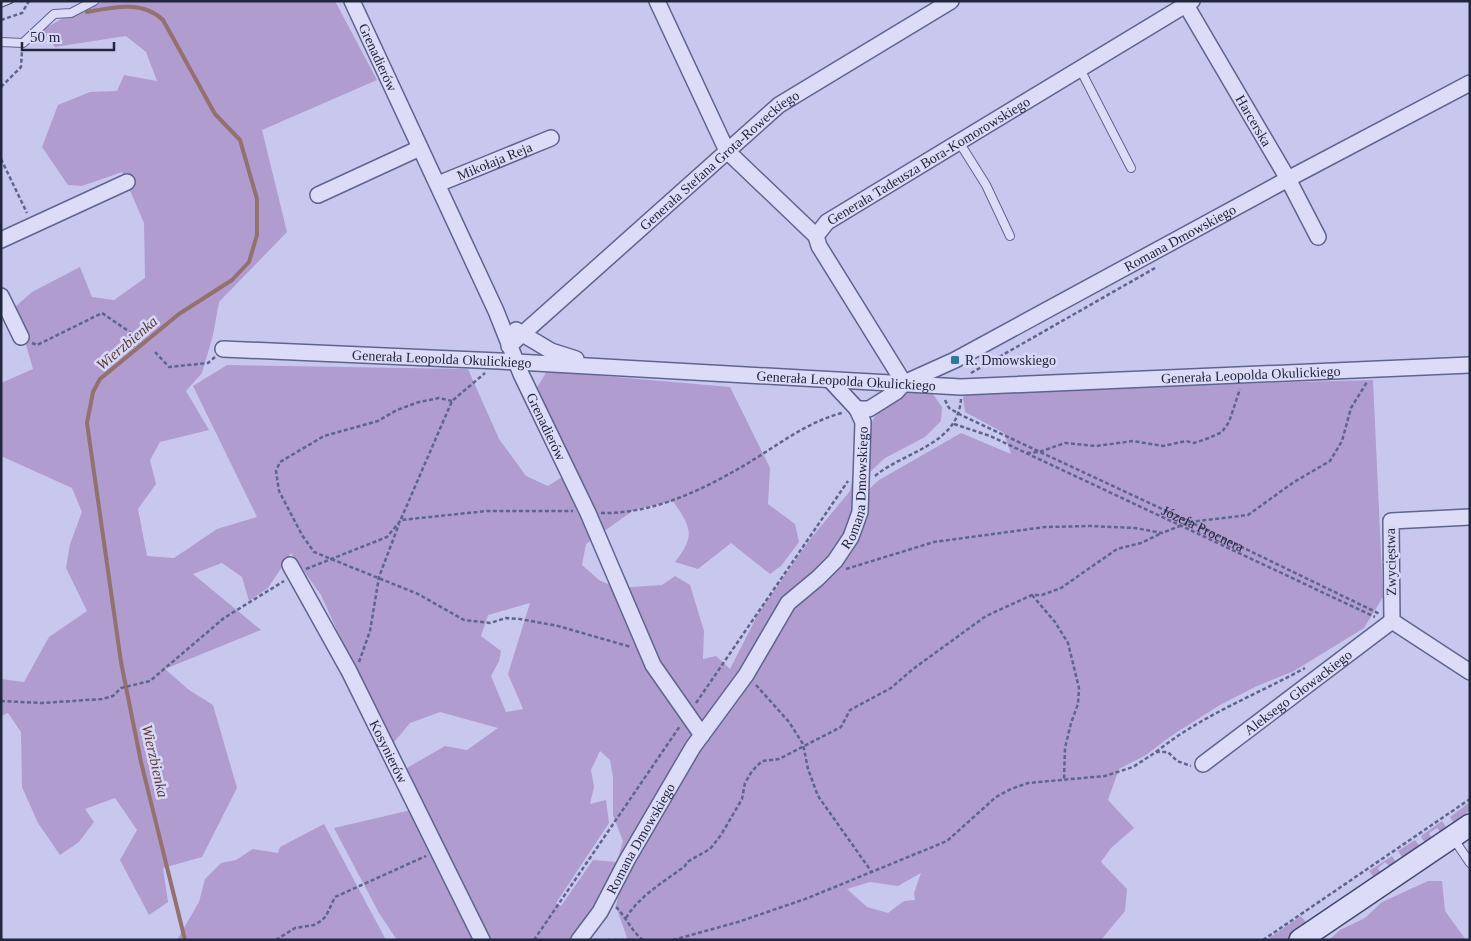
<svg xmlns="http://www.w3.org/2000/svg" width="1471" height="941" font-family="'Times New Roman',serif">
<rect width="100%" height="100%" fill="#c8c8ef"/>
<g fill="#b09cce" fill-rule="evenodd">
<path d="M93 1H335L377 80 262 130 287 232 219 302 213 335 202 373 186 391 209 430 160 442 150 460 156 484 138 509 147 556 174 558 217 529 257 517 193 386 227 365 468 369 499 439 526 476 548 486 565 475 535 391 547 371 730 387 770 468 768 504 795 524 799 542 781 566 770 574 731 543 698 569 675 562C696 535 691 528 673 501L634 510 586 544 582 565 599 580 617 588 662 585 675 576 690 585 704 631 703 659 716 656 730 669 758 614 811 538 850 491 858 448 875 416 911 390 932 393 942 407 941 421 925 437 885 458 856 485 858 499 879 480 961 433 1011 454 1004 433 965 412 963 397 966 393 1004 390 1373 380 1383 597 1364 628 1294 671 1255 687 1220 705 1171 736 1146 755 1119 769 1108 800 1134 828 1111 848 1101 862 1127 889 1125 911 1101 940H622L627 938 616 906 622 875 599 900 570 940H397L379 913 334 828 424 807 407 768 445 746 467 750 498 728 440 712 410 723 390 747 321 595 291 553 268 588 249 601 242 577 222 563 193 574 261 630 165 669 189 690 213 705 237 788 202 857 163 868 168 902 149 915 120 860 137 830 115 798 85 809 94 822 79 842 60 855 38 823 22 787 21 732 8 713 1 716V679L24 682 49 637 87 611 66 568 70 544 82 512 72 488 1 456V383L33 369 15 307 32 292 80 267 92 297 114 300 145 278 144 223 122 172 82 186 68 185 42 147 58 105 90 92 117 91 124 75 157 81 146 52 126 36 55 47 42 30ZM530 603 508 674 523 709 506 712 491 676 499 661 501 651 481 636 488 615ZM600 751 610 760 613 777V815L623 841 617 862 593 860 561 906 556 903 609 823 606 800 590 804 594 787 591 770ZM921 873 914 893 915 900 904 901 888 913 867 907 847 889 870 882 898 886Z"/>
<polygon points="1470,802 1470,810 1458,819 1459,822 1455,825 1450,817"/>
<polygon points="1442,821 1448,830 1441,833 1437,828 1429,833 1432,839 1426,845 1421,836"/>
<polygon points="324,824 386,940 177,940 199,902 205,879 221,863 236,860 253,849 278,853 280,847"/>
<polygon points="1415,840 1421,848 1404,860 1398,851"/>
<polygon points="1392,856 1397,864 1390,867 1385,862 1378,868 1381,873 1375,879 1369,871"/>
<polygon points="1428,881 1442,881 1445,911 1466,940 1329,940 1340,930 1365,918 1382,902"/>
<polygon points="1301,916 1308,925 1290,940 1270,940 1269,938"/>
</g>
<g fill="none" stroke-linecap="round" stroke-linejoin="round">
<path stroke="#92716f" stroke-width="4" d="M87 12C113 7 143 0 163 20L215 114 240 140 257 199V235L249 262 232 280 179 314 100 379 93 392 87 423 121 662 141 762 185 940"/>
<defs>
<g id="lane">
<polyline points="1,42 23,43 54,14 71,13 94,1"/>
<polyline points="1080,69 1131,168"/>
<polyline points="959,142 986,185 1010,236"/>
<polyline points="1453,838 1470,863"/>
</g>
<g id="street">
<path id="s2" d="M352 1 496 311 521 374 588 513 653 665 702 735"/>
<polyline points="657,1 727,151 816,236"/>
<path id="s3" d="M1186 5 1288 179 1318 237"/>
<path id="s4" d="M438 184 551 138"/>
<polyline points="318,195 420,148"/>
<polyline points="1,240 127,182"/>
<polyline points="1,296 21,337"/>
<polyline points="516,330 551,351 576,359"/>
<path id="s5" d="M509 346 779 105 951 1"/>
<path id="s6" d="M223 349 499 361 961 387 1470 365"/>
<polyline points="830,380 857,409"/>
<path id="s7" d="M904 383 819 246 816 236 827 222 1192 1"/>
<path id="s8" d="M290 565 349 671 482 940"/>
<polyline points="1392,621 1391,521 1470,517"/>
<polyline points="1392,621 1470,672"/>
<path id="s9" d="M1203 764 1392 621"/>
<path id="s10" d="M579 940 600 912 627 860 693 747 746 675 788 603 818 578 835 561 851 537 860 512 863 422 857 409H869L896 392 904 383 955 360 1288 179 1470 83"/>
</g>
<polyline id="secondary" points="1300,940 1470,825"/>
</defs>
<use href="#lane" stroke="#5d658c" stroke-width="10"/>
<use href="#street" stroke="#5d658c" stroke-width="18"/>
<use href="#secondary" stroke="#40496e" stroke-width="24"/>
<g stroke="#5d658c" stroke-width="2.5" stroke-dasharray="4 2.5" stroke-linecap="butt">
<polyline points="1,20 22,13 29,1"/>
<polyline points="1,87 21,67 22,51"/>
<polyline points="1,159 27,213"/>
<polyline points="32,343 37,345 102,313 140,339"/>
<polyline points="155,352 169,367 208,363 215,357"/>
<polyline points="971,373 1155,268"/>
<path id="s1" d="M945 400 949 408 961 415 1190 522 1380 614"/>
<polyline points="452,401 439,398 419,402 397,410 378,421 324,436 280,462 276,471 279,491 302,535 314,552 418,594 464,620 490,623 506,618 520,619 558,626 631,647"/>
<polyline points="954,424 990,436 1375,617"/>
<polyline points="1027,453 1039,452 1065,443 1096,446 1133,441 1163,446 1186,441 1194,443 1209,438 1222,432 1229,422 1240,389"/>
<path d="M875 476C905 451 958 445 961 399"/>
<path d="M601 513C650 514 696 493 738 469 772 450 803 423 842 413"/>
<polyline points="401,519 452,401 485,373"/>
<polyline points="306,569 387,537 401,520 487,511 573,511"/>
<polyline points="846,569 934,542 1045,527 1091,526 1135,528 1162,533 1190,522 1248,515 1294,482 1330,461 1342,441 1351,408 1367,382"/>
<polyline points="1032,595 1055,622 1068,643 1079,688 1078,704 1071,723 1065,748 1064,780"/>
<polyline points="359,662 370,631 379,577 399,524"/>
<polyline points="756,685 789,722 803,744 808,769 818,796 871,871"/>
<polyline points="1,701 42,703 102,699 113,696 121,688 150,681 224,618 284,581"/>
<polyline points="696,703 848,481"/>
<path d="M1156 752C1202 715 1254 696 1305 668"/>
<path d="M616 907C626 917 632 932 643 940"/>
<path d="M626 918C640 895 664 882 685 866L687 862 710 849 721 835 742 799 745 783 752 771 762 761 779 759 841 727 850 710 891 688 913 669 986 616 1032 595H1042L1061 588 1117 549 1141 543 1162 533"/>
<polyline points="276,940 295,928 314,925 321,921 326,916 335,897 426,856"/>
<polyline points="534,940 680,726"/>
<polyline points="607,940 633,940"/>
<polyline points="673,940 738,922 808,898 947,841 996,797 1011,789 1028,783 1105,776 1133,767 1156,752 1168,752 1177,761 1191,766"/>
<polyline points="1263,940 1470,799"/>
</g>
<use href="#lane" stroke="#dcdcf9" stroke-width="8"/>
<use href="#street" stroke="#dcdcf9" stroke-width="15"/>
<use href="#secondary" stroke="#dcdcf9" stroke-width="21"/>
<defs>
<polyline id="rail" points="1,5 11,1"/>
</defs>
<use href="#rail" stroke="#20263c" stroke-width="5.5"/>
<use href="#rail" stroke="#d8d8f6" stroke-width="4" stroke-dasharray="11" stroke-linecap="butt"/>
</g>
<rect fill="#2c7b9b" stroke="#d8d8f6" stroke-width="2" x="950" y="355" width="10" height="10" rx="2.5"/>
<g text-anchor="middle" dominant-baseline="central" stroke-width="5" stroke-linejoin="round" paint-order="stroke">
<g font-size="14" fill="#20263c" stroke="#d8d8f6">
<text stroke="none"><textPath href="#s2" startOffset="62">Grenadierów</textPath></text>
<text stroke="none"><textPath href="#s3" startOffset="134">Harcerska</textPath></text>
<text stroke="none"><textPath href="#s4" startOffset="61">Mikołaja Reja</textPath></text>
<text stroke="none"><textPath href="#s5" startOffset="281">Generała Stefana Grota-Roweckiego</textPath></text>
<text stroke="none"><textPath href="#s7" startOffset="308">Generała Tadeusza Bora-Komorowskiego</textPath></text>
<text stroke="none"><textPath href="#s10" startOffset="988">Romana Dmowskiego</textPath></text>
<text stroke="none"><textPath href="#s6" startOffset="219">Generała Leopolda Okulickiego</textPath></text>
<text stroke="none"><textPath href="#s6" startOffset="1029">Generała Leopolda Okulickiego</textPath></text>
<text stroke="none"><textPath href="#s6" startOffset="624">Generała Leopolda Okulickiego</textPath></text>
<text stroke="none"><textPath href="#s2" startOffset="468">Grenadierów</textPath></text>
<text stroke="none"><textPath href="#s10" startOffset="539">Romana Dmowskiego</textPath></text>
<text stroke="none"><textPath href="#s1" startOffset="290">Józefa Procnera</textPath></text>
<text transform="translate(1391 562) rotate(-91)">Zwycięstwa</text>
<text stroke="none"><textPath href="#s9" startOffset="119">Aleksego Głowackiego</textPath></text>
<text stroke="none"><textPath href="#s8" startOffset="211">Kosynierów</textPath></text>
<text stroke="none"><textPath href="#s10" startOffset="119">Romana Dmowskiego</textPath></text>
</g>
<g font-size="14" fill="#20263c" stroke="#d8d8f6" text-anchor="start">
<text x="965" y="360">R. Dmowskiego</text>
</g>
<g font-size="15" font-style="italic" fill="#5c3a30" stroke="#d8d8f6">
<text transform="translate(127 343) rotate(-40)">Wierzbienka</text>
<text transform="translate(155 761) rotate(77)">Wierzbienka</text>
</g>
</g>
<rect width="1471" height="941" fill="none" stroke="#20263c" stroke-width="5"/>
<path d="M22 42v8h92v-8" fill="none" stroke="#20263c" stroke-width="2.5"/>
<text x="30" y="42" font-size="15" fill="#20263c" stroke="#d8d8f6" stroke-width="4" paint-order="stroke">50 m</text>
</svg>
